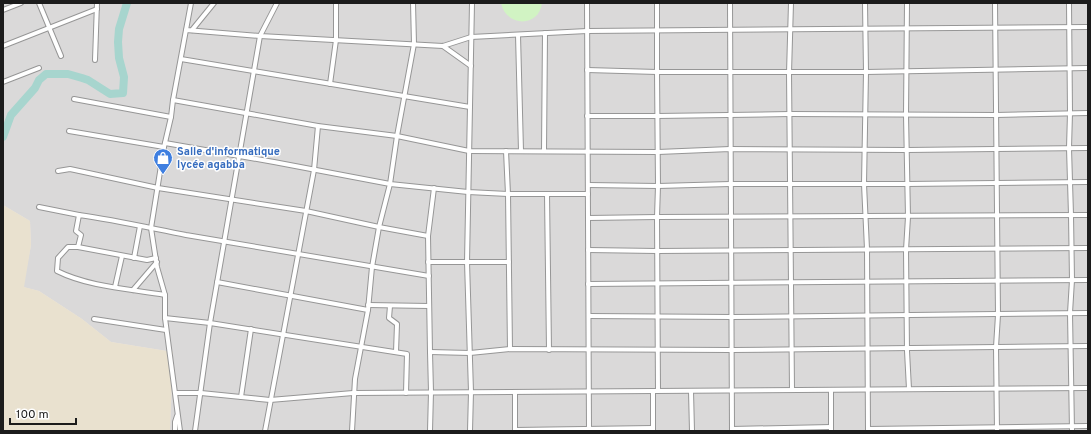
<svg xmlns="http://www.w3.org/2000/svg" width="1091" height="434" font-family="Overpass,sans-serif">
<rect width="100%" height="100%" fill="#ece5e2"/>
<polygon fill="#dad9d9" points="3,3 1088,3 1088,431 170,431 173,352 111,342 82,319 39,291 23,287 31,245 30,221 3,205"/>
<polygon fill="#e9e1cf" points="3,205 30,221 31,245 24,287 39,291 82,319 111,342 173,352 170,431 3,431"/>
<path fill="#d1f3c3" d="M501 3H542C539 28 506 27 501 3Z"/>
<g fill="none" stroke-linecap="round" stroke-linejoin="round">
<polyline stroke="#a7d5ce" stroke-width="8" points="3,137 11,115 35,88 39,80 46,74 68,74 82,78 88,80 110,94 123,93 124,77 119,58 118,42 119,29 127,3"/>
<defs>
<g id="street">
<polyline points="39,3 61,56"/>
<polyline points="587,3 589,431"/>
<polyline points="657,3 657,72 658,186 657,217 658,391"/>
<polyline points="730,3 732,431"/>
<polyline points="791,3 789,73 792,390"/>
<polyline points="865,3 866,72 864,184 867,249 868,431"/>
<polyline points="907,3 906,115 908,217 906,250 907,351 909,389"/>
<polyline points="995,3 998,315 996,347 997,431"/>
<polyline points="1069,3 1070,113 1069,148 1071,215 1072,280 1070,313 1072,431"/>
<polyline points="3,10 21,3"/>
<polyline points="186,30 191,3"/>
<polyline points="192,30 214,3"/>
<polyline points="518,35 521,151"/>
<polyline points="3,46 97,9"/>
<polyline points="443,46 471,66"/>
<polyline points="181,59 470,107"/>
<polyline points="95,60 97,3"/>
<polyline points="587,70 657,72 866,72 1088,68"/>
<polyline points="3,82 39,68"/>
<polyline points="330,84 336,40 336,3"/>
<polyline points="74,99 171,117"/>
<polyline points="173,100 318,126 397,136 469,151 658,152 730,149 907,150 1088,148"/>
<polyline points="587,116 657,116 790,114 996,115 1088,113"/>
<polyline points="69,131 164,147"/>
<polyline points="165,143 274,162 390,184 468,192 508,194 588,194"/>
<polyline points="506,151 508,194 510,349"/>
<polyline points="544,151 545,33"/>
<polyline points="58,171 70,169 84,172 158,188 306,211 379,227 428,236"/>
<polyline points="588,185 658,186 730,184 907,184 1088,182"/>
<polyline points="547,194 549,350"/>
<polyline points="39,207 79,215"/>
<polyline points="588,218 657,217 1088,215"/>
<path d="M78 247 81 235 76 231 79 215C115 220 150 228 186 235 267 249 348 263 429 276"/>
<polyline points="588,250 657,251 1088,248"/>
<polyline points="134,258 140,226"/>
<path d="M156 258 147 260 78 247H68L58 258 57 271C89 287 130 289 165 295"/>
<polyline points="428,262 509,262"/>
<polyline points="217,282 368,310"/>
<polyline points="588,284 1088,280"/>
<polyline points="115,287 122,256"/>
<polyline points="133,290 157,262"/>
<polyline points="368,305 429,306"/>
<polyline points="390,306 389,318 397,324 396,352"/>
<polyline points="589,316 732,317 1088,313"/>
<polyline points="165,318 210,323 407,354 406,393"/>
<polyline points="94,319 166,330"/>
<polyline points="430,352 470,353 510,349 732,350 1088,346"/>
<polyline points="831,390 831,431"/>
<polyline points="653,391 653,431"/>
<polyline points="691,391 692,431"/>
<polyline points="515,392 515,431"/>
<polyline points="176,393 201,393 270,400 353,393 1088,388"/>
<polyline points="241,397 251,329"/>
<polyline points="732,429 831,427"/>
<polyline points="868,429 1088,426"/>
<polyline points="515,430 653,428"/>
<polyline points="175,431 175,422 177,416"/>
<polyline points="180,431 165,318 165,295 157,267 151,228 164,147 171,117 173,100 186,30 260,36 443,46 471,37 587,31 1088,27"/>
<polyline points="195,431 210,323 260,36 277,3"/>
<polyline points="265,431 314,170 318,126"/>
<polyline points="352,431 355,379 368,310 372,267 379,227 390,184 397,136 414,44 413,3"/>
<polyline points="430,431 431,392 430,352 428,236 434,188"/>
<polyline points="470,431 471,392 467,262 472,3"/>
</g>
</defs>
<use href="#street" stroke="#969696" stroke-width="6"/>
<use href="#street" stroke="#fff" stroke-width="4"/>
</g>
<defs>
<symbol id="shop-pin" viewBox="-11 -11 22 30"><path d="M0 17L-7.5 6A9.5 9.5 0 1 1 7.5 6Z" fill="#3f7fe0" stroke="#fff"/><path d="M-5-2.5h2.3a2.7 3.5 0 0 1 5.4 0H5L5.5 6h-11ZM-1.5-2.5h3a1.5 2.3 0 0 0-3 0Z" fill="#fff"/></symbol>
</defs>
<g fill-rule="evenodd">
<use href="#shop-pin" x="152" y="147" width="22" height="30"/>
</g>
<g text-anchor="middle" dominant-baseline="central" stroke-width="3" stroke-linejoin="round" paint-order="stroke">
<g font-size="11" font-weight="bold" fill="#366cbe" stroke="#fff" text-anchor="start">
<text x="177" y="152">Salle d'informatique<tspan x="177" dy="13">lycée agabba</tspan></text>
</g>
</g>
<rect width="1091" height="434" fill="none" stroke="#1c1c1c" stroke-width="8"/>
<path d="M10 418v6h66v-6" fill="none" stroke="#1c1c1c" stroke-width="2"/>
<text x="16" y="418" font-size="12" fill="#1c1c1c" stroke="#ffffff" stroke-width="3" paint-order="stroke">100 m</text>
</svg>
